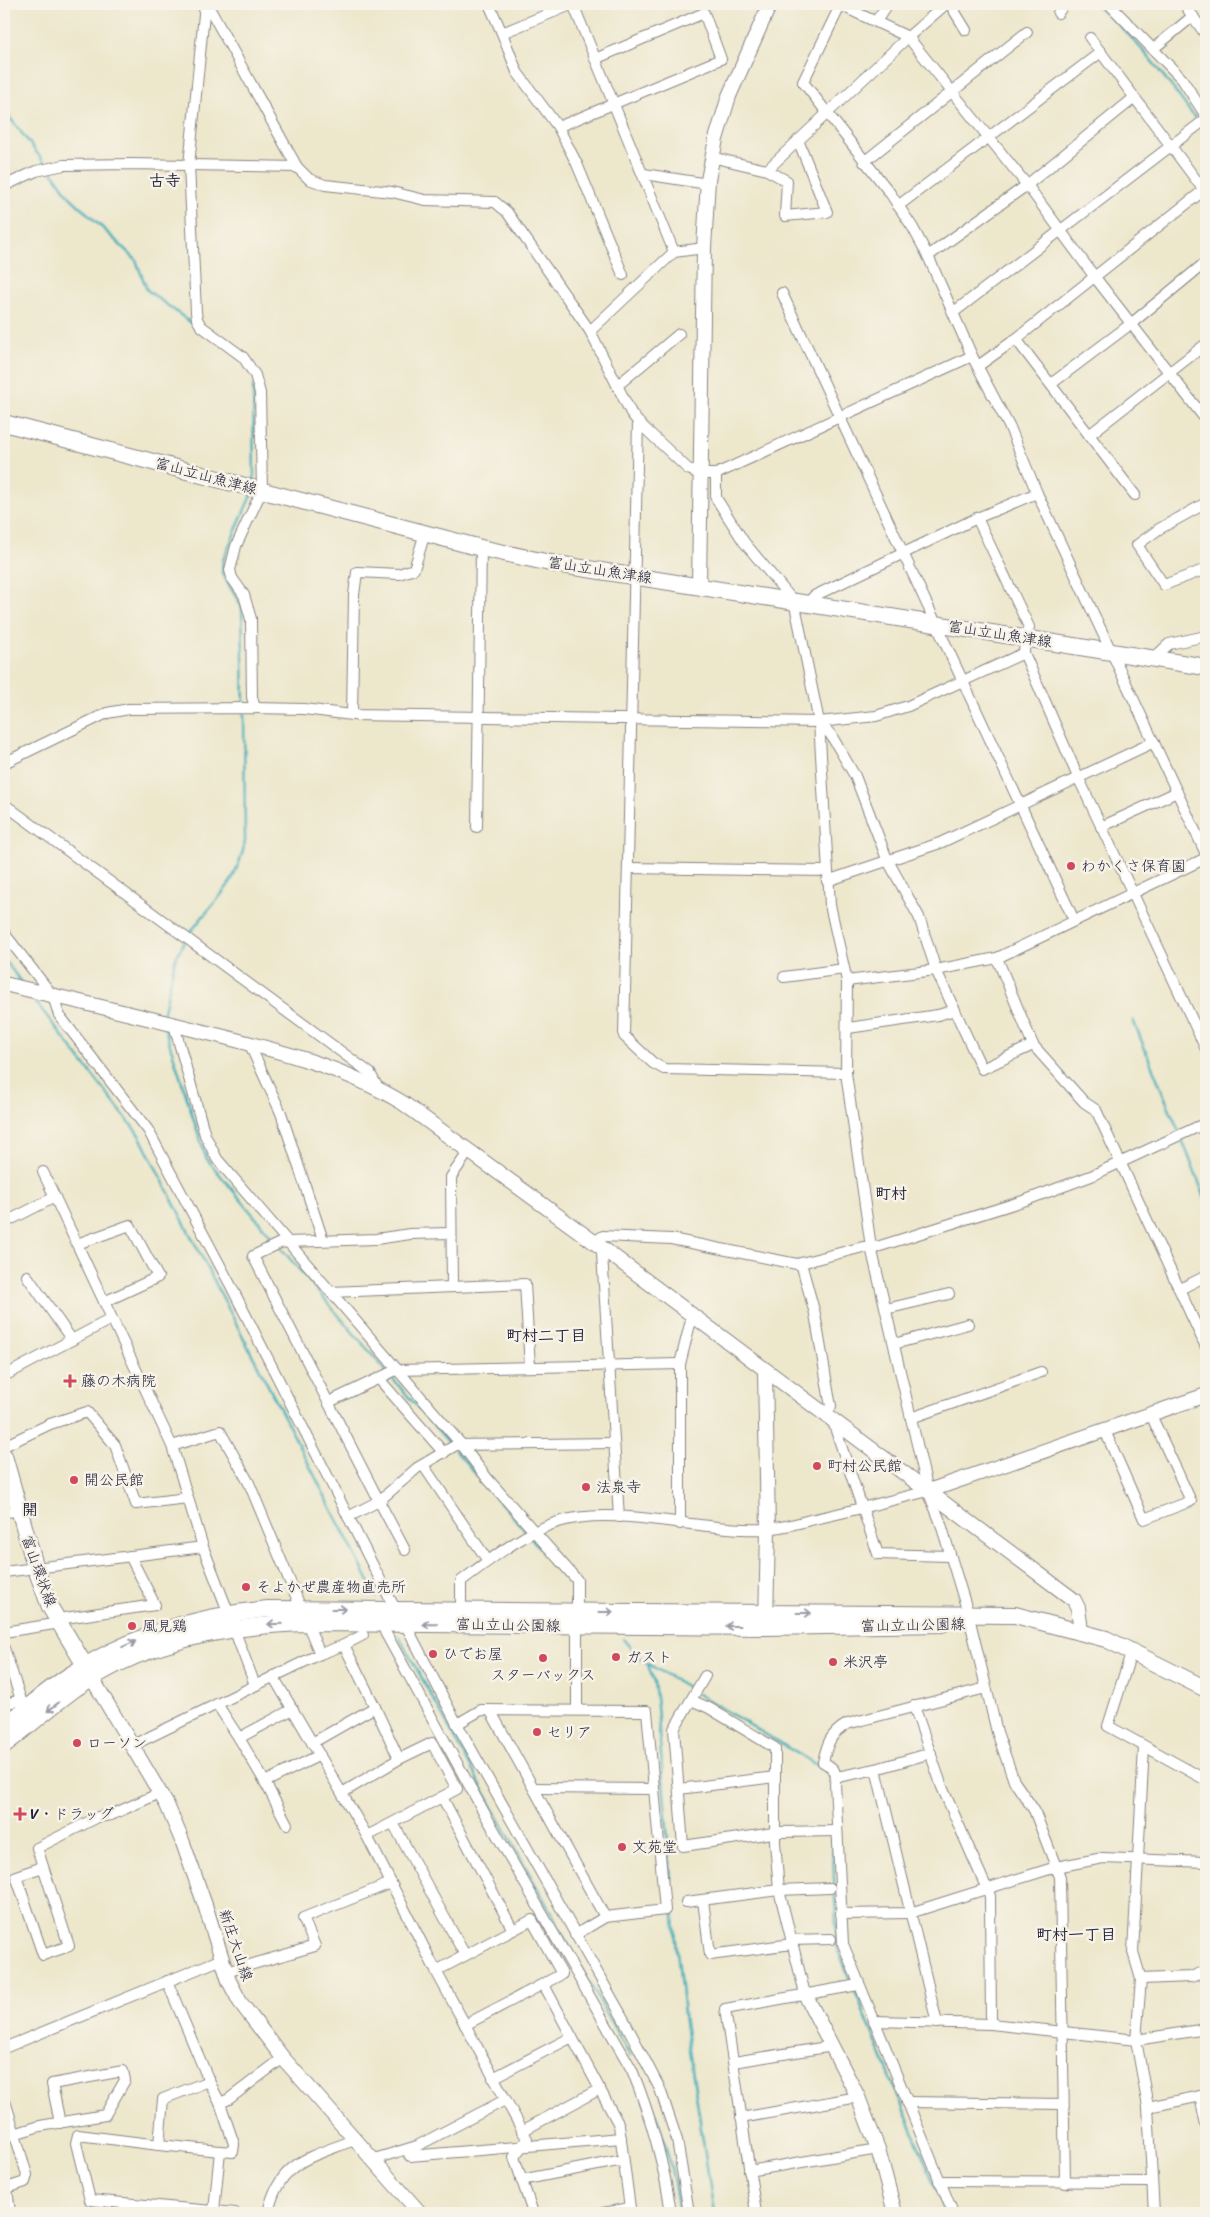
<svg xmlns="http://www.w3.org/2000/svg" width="1210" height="2217" font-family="Sriracha,'Klee One',sans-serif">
<rect width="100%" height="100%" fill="#f7f3e8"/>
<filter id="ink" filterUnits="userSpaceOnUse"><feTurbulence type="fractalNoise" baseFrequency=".02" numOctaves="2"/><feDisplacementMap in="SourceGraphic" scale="10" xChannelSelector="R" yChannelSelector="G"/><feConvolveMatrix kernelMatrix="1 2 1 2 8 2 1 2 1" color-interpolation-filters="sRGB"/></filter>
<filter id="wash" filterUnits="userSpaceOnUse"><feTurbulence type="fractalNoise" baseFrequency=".0096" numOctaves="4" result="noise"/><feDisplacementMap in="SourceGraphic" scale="20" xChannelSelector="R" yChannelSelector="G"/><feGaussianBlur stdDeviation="1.12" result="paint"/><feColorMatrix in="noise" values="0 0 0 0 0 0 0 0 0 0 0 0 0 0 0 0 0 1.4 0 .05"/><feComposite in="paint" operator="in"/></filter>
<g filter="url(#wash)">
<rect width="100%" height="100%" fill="#ede7cc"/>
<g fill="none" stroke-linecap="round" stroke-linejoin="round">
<g stroke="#3faebb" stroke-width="2.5">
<path d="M1093 4C1136 34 1167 81 1198 122"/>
<polyline points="4,110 47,166"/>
<polyline points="1202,126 1206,132"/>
<polyline points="51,170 69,196 136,260 147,290 198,328"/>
<polyline points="253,386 254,483"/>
<polyline points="244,706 242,607 222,573 223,560 252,493"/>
<path d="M188 936C214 898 235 892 245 841L244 712"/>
<polyline points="4,959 21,982"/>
<polyline points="32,997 139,1135 377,1597"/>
<polyline points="163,1016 175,960 185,940"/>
<polyline points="1133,1020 1179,1132"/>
<polyline points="164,1026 206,1158 275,1241"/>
<polyline points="1181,1137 1206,1200"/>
<polyline points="279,1246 386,1371"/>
<polyline points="391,1377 450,1444"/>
<polyline points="455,1450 527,1533"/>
<polyline points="530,1537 568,1579"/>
<polyline points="399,1637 630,2056"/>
<polyline points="623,1639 640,1659 694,1691"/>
<polyline points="648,1665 654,1682 657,1706 676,1941 685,2023 714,2213"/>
<polyline points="698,1694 830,1773 831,1781"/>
<polyline points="832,1834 837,1946 851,1983"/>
<polyline points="854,1988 946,2213"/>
<path d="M642 2082C663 2126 672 2165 679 2213"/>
</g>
</g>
</g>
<g filter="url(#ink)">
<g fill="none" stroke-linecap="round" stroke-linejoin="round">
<defs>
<g id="street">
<polyline points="205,4 189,165 196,312 197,319 201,326 243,357 255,375 260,393 262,490 236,546 230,570 232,578 244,595 251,619 252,697 255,708"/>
<polyline points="207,4 297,167 309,179 325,185 392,192 425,200 495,202 507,212 590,331 631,413 638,422 688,469 700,474 716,474 972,356"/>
<polyline points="489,4 502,33 573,4"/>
<polyline points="573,4 674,252"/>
<polyline points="838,4 908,37 1027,185 1094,276 1206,420"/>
<polyline points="841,4 803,82 890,193 913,228 928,256 972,356 1011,430 1037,493 1206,854"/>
<polyline points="950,4 966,30"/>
<polyline points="1109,4 1182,79 1206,116"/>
<polyline points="1184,4 1206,35"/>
<polyline points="1058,13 1064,4"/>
<polyline points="876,21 888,4"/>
<polyline points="502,33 517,72 558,127 721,59 704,13 595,59"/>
<polyline points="1090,38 1206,193"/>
<polyline points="1153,49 1193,16"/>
<polyline points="558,127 577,164 623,275"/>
<polyline points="711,157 767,170 908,37 946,4"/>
<polyline points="864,162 1027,32"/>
<polyline points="767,170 787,181 785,216 827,212 798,140"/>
<polyline points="644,174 708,184"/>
<polyline points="4,186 36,171 64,165 131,164 297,167"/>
<polyline points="898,206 1101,52"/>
<polyline points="928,256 1027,185 1134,98"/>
<polyline points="782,293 1074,920"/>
<polyline points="954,312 1206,119"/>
<polyline points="590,331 674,252 704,248"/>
<polyline points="1016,339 1135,495"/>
<polyline points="978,366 1016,339 1204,190"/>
<polyline points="1051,384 1132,323 1206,262"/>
<polyline points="618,385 679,334"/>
<polyline points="638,422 624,1036 653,1063 664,1069 846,1073"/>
<polyline points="1089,435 1206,344"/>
<polyline points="716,474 716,498 744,542 794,602 796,610 819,722 830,905 847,981 846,1073 871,1247 928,1491 940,1521 968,1613 997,1732 1014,1781 1034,1810 1060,1877 1065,2183"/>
<polyline points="1206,503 1159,529 1137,545 1164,585 1206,569"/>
<polyline points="977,518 1029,627 1025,638 1024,653 1078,777 1206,1049"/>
<polyline points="807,604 814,596 977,518 1037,493"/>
<polyline points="1154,658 1169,644 1206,636"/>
<polyline points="352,715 354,595 357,572 399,574 414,569 425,533"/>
<polyline points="819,722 831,735 855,776 887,859 919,917 936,970 982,1069 1033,1045"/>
<polyline points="4,763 107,713 129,709 255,708 304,709 352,715 819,722 876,716 908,706 1024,653"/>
<polyline points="4,804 370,1073 378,1088"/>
<polyline points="477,827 481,548"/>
<polyline points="1101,827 1177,792"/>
<polyline points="629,868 826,871"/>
<polyline points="827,881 940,843 1154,742"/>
<polyline points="4,933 53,996 59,1015 148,1130 231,1286 391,1601 410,1633 457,1724 624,2020 660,2089 677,2140 689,2213"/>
<polyline points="997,958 1033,1045 1084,1102 1096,1110 1206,1347"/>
<polyline points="784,977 844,969"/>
<polyline points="847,981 936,970 997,958 1206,858"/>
<polyline points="174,1025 205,1135 217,1159 461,1444 487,1478 577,1580 577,1710"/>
<polyline points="848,1028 938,1015 955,1010"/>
<polyline points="249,1043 281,1113 323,1240"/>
<polyline points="43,1172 172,1446 203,1547 229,1614"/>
<polyline points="4,1223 55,1197"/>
<polyline points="450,1233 410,1234 376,1239 288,1242 280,1243 253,1256 379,1501 417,1468 456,1445 614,1443"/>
<polyline points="594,1242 603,1236 671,1239 797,1264 863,1247 877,1247 1026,1200 1091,1176 1206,1123"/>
<polyline points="77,1244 130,1225 158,1277 104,1302"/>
<polyline points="605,1250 602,1254 619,1517"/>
<polyline points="801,1263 815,1314 829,1396 831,1406 826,1415"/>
<polyline points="27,1276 72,1340"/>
<polyline points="452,1286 451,1177 469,1151"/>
<polyline points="1180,1289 1206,1276"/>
<polyline points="331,1292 525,1284 530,1367"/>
<polyline points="886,1309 949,1294"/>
<polyline points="894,1344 968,1324"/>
<polyline points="4,1376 111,1319"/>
<polyline points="379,1379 444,1453"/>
<polyline points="329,1402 396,1370 680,1364"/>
<polyline points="911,1418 1041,1372"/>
<polyline points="832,1419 878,1554 949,1556"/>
<polyline points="1105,1431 1144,1519 1191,1501 1151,1415"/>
<polyline points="4,1446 50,1424 87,1412 115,1445 136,1504 188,1498"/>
<polyline points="423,1465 488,1561"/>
<polyline points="4,1512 18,1511"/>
<polyline points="348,1517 379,1501 405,1550"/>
<polyline points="680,1524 680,1364 692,1316"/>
<polyline points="4,1572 203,1547"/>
<path d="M461 1616V1581C491 1559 523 1533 558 1522 616 1504 702 1532 765 1529 780 1528 796 1524 810 1520 849 1512 888 1501 928 1491"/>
<polyline points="58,1619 155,1605 130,1556"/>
<polyline points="234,1629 255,1685"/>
<polyline points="4,1632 60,1623"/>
<path d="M385 1632 486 1816 632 2070C651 2117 664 2164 671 2213"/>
<polyline points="344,1645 363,1635"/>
<polyline points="4,1648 21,1700 4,1704"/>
<polyline points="1132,1650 1108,1726 1206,1780"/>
<polyline points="320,1654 344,1645 375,1707"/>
<polyline points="273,1676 367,1836 436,1971 527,2139 514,2157 533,2213"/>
<polyline points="705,1676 674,1729 683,1846 780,1832 837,1831"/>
<polyline points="691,1700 709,1708 775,1748 775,1842 779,1890 805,1994"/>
<polyline points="217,1704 239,1738"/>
<polyline points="914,1706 942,1787 990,1896 991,2024"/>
<polyline points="293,1709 239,1738 265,1782 320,1755"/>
<polyline points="457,1724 481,1710 647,1711 665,1910 605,1917 490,1710"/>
<polyline points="312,1743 375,1707 399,1759"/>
<polyline points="133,1745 320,1654 249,1483 220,1431 172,1446"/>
<polyline points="1144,1747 1133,1952 1141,1979 1136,2040 1148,2107 1154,2213"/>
<polyline points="876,1769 937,2023"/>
<polyline points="837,1777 876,1769 931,1753"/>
<polyline points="265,1782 287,1824"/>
<polyline points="534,1788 652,1789"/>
<polyline points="679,1789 775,1777"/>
<polyline points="342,1793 399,1759 432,1743 457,1789 442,1797"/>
<polyline points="393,1823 465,1955"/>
<polyline points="367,1836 442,1797 513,1930"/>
<polyline points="43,1867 16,1876 43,1955 69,1946 37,1848 98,1817 111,1815 160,1793"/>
<polyline points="703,1900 710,1955 792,1944"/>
<polyline points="686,1902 779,1890 830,1888"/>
<polyline points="841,1914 910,1913 1056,1867 1103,1858 1206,1862"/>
<polyline points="575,1935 605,1917"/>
<polyline points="791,1940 831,1939"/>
<polyline points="436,1971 532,1920 562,1974 465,2025"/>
<polyline points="226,1972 315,1946 303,1918 391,1883"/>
<polyline points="1141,1979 1191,1977 1206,1971"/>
<polyline points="167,1981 209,2081"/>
<polyline points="544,1985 619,2125 630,2208 603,2213"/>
<polyline points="874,2021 991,2024 1136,2040 1206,2029"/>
<polyline points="4,2048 222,1959"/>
<polyline points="734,2062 833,2046"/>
<polyline points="493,2078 572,2037"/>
<polyline points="1200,2096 1206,2125"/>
<polyline points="907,2102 1063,2104"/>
<polyline points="4,2103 6,2104 27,2175 25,2182 4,2189"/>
<polyline points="1148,2107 1206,2095"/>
<polyline points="741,2118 858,2097"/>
<polyline points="522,2131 600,2089"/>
<polyline points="4,2137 40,2126 105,2115 125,2080 123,2071 52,2084 60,2123"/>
<polyline points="159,2145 78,2135 76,2143 90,2200 235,2213"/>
<polyline points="407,2150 410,2156 621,2138"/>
<polyline points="220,2151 159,2145 163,2099 209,2081 220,2103"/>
<polyline points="371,2160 417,2146 505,2100"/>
<polyline points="749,2171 878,2149"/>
<polyline points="521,2180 623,2160"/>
<polyline points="939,2181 1151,2182"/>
<polyline points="7,2188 10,2213"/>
<polyline points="214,2211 220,2151 233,2152 234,2144 220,2103 229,2099 283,2058"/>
<path d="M268 2213C279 2161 309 2158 354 2140"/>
<polyline points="756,2213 725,2009 858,1985"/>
<path d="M953 2213 843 1944 835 1783C838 1771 832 1767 823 1762 827 1744 830 1734 847 1724L986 1688"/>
</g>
<g id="secondary">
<polyline points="699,586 704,248 708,180 716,139 729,96 770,4"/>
<path d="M4 984C68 999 132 1014 196 1030 268 1048 339 1064 403 1103L605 1250 1074 1600 1078 1608 1081 1631"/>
<polyline points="765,1371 768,1529 766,1623"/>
<polyline points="928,1491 1206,1395"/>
<polyline points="92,1678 167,1805 183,1843 205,1905 229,1981 240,2002 283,2058 420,2213"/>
<polyline points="805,1994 858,2097 878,2149 895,2213"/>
</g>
<g id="primary">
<polyline points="4,423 481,548 550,563 1206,667"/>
<polyline points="4,1456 36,1569 50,1607 90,1674"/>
<path d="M4 1727C24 1710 45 1692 67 1677 127 1637 197 1616 268 1609L1015 1615 1106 1639 1206 1689"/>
<path d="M4 1745C28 1727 51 1706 76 1688 143 1642 228 1625 308 1623L766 1627 942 1624"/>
</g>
</defs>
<use href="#street" stroke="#888484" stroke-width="12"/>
<use href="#secondary" stroke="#888484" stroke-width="16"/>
<use href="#primary" stroke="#888484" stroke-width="18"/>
<use href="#street" stroke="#fff" stroke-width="10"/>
<use href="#secondary" stroke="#fff" stroke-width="14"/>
<use href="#primary" stroke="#fff" stroke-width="16"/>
</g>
<defs><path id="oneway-shaft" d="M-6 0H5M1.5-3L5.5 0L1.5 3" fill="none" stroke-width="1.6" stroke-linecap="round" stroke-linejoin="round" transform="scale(1.25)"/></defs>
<g stroke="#9c9ca7">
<use href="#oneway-shaft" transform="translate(339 1609)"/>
<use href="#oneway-shaft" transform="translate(606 1612)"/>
<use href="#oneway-shaft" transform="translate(804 1613)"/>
<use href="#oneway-shaft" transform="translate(275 1624) rotate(178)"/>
<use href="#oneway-shaft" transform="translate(430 1624) rotate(-179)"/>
<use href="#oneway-shaft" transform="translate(733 1626) rotate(-180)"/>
<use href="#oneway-shaft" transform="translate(129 1644) rotate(-24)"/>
<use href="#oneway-shaft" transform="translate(53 1707) rotate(142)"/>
</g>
</g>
<g fill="#d1495b" stroke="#f7f3e8" stroke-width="2">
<circle cx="1071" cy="866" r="5"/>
<path d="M67.5 1373.5h5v5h5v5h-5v5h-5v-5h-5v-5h5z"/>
<circle cx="817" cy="1466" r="5"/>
<circle cx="74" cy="1480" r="5"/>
<circle cx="586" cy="1487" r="5"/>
<circle cx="246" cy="1587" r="5"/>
<circle cx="132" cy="1626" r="5"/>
<circle cx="433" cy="1654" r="5"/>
<circle cx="616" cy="1657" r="5"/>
<circle cx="543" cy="1658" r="5"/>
<circle cx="833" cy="1662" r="5"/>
<circle cx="537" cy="1732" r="5"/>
<circle cx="77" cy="1743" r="5"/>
<path d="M17.5 1806.5h5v5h5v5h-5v5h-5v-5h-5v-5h5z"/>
<circle cx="622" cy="1847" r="5"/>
</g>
<g text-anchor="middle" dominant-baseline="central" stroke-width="5" stroke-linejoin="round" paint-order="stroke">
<g font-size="15" fill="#22223b" stroke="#f7f3e8">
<text transform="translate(206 476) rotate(15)">富山立山魚津線</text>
<text transform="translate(600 570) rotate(9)">富山立山魚津線</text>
<text transform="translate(1000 634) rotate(9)">富山立山魚津線</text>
<text transform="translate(39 1571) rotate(70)">富山環状線</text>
<text transform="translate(508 1625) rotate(1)">富山立山公園線</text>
<text transform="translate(913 1625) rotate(-1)">富山立山公園線</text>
<text transform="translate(236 1945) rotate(71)">新庄大山線</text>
</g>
<g font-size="15" fill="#22223b" stroke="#f7f3e8" text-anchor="start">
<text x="1081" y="866">わかくさ保育園</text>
<text x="81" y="1381">藤の木病院</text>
<text x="827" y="1466">町村公民館</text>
<text x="84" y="1480">開公民館</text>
<text x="596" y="1487">法泉寺</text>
<text x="256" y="1587">そよかぜ農産物直売所</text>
<text x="142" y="1626">風見鶏</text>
<text x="443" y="1654">ひでお屋</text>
<text x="626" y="1657">ガスト</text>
<text x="843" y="1662">米沢亭</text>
<text x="543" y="1675" text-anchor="middle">スターバックス</text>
<text x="547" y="1732">セリア</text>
<text x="87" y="1743">ローソン</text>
<text x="30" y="1814">V・ドラッグ</text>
<text x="632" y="1847">文苑堂</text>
</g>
<g font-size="16" font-weight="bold" fill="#22223b" stroke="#f7f3e8">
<text x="165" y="180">古寺</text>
<text x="891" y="1193">町村</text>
<text x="546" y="1335">町村二丁目</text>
<text x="30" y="1509">開</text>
<text x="1076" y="1934">町村一丁目</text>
</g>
</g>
<rect width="1210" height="2217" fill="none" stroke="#f7f3e8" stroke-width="20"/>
</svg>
